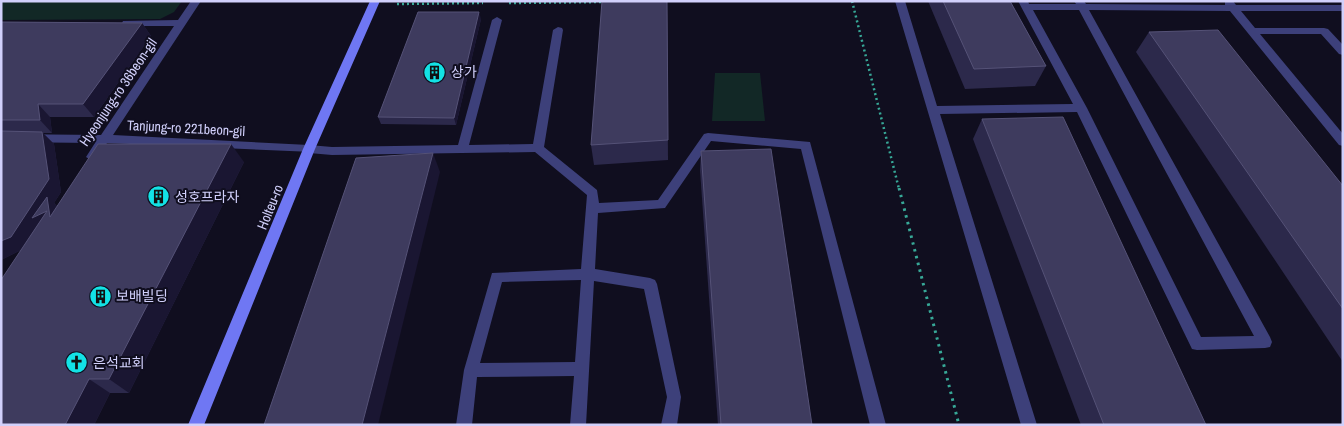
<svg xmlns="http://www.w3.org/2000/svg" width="1344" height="426" font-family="'Archivo Narrow','Noto Sans KR',sans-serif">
<rect width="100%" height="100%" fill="#100e1f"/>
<g fill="#122826">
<polygon points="1,1 182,1 174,12 160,19 1,20"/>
<polygon points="715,73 760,73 765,121 712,121"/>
</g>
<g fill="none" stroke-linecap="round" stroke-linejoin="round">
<g stroke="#37a897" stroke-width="2.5" stroke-dasharray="2 3" stroke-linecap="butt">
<polyline points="852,1 899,189"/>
<polyline points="509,3 606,2"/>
<polyline points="397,4 483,3"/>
</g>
<polyline stroke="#37a897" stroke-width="3" stroke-dasharray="2.5 4.5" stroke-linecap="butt" points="899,188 959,425"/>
<g fill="#3d407a" fill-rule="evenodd">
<path d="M895 1H905L937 106 1073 104 1018 1H1028L1029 4H1076L1074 1H1084L1086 4 1225 5V1H1233L1236 5H1343V11H1241L1255 28H1324L1328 29 1343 45V55L1339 54 1321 34H1260L1343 134V146L1339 145 1230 11 1089 10 1270 337 1272 342 1270 347 1265 348 1197 350 1192 349 1077 112 940 114 1037 425H1021ZM1033 10H1079L1254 336 1201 337 1087 108Z"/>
<path d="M497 17 502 20 469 145 533 144 553 30 558 27 562 28 563 30 544 147 597 190 599 203 658 200 704 134 708 133 810 142 886 425H870L801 149 711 141 665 208 598 213 595 269 650 278 655 280 657 284 681 397 677 425H661L667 397 644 289 594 281 586 425H570L574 376 477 377 472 425H456L464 370 492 273 581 269 587 195 535 152 332 155 309 153 303 149 309 145 332 147 458 145 492 20ZM581 280 575 362 480 363 502 282Z"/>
</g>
<polygon fill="#3d407a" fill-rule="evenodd" points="191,1 201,1 113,135 309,145 315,149 313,152 107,143 96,160 92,161 86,157 95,143 1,142 1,134 101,135 174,26 127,26 122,23 123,21 178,20"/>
<polygon fill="#6f77f3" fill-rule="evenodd" points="370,1 380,1 315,149 204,425 188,425 303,149"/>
</g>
<g fill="#2c294b">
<polygon points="667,1 668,160 594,165 591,145"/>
<polygon points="928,1 1010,1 1046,66 1035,86 965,89"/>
<polygon points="481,19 456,125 381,124 378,117"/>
<polygon points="1,22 142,23 151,36 94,117 50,117 52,133 43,133 54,144 61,192 54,203 57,206 244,162 129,393 110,393 94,425 1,425 21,250 1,260"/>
<polygon points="1149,32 1343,186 1343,362 1136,52"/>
<polygon points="982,119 1206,425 1081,425 973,139"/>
<polygon points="701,151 812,425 718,425 700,170"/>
</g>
<g fill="#1a1632">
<polygon points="479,12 481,19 456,125 454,118"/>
<polygon points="142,23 151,36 94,117 83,104"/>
<polygon points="38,104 50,117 52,133 40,120"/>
<polygon points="42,132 54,144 61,192 54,203 65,214 25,248 1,260 1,241"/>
<polygon points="231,144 244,162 129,393 109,379"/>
<polygon points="433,153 440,172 378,425 362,425"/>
<polygon points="89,379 110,393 94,425 65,425"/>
</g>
<g fill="#3e3b5e" stroke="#555277">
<polygon points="602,1 667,1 668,140 591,145"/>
<polygon points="943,1 1010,1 1046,66 974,69"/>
<polygon points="418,12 479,12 454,118 378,117"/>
<polygon points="1,22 142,23 83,104 38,104 40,120 1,120"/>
<polygon points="1218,30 1343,186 1343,309 1149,32"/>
<polygon points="1063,117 1206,425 1104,425 982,119"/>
<polygon points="1,131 42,132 49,179 11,237 1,241"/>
<polygon points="98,144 231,144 109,379 89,379 65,425 1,425 1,280 47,211 32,218 47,197 50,217"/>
<polygon points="771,149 812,425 721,425 701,151"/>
<polygon points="433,153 362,425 264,425 356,158"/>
</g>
<defs>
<symbol id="building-disc" viewBox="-11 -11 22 22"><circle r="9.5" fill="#13e2e5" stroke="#100e1f"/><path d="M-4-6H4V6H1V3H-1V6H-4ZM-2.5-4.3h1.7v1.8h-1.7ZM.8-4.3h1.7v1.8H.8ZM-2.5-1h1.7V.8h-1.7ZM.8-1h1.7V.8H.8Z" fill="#111"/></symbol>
<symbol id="church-disc" viewBox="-11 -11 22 22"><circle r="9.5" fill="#13e2e5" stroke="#100e1f"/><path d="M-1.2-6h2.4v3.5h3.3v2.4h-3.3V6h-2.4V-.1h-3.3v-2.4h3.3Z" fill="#111"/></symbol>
</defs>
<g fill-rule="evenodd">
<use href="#building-disc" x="422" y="60" width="25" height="25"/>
<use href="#building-disc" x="146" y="184" width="25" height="25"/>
<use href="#building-disc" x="88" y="284" width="25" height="25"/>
<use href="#church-disc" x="64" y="350" width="25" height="25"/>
</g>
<g text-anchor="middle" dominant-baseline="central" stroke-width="4" stroke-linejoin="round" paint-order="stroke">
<g font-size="14" fill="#d1d0fb" stroke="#100e1f" text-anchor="start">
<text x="451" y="72">상가</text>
<text x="175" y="197">성호프라자</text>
<text x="116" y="296">보배빌딩</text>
<text x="93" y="363">은석교회</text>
</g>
<g font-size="14" fill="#d1d0fb" stroke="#100e1f">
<text transform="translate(118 92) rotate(-56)">Hyeonjung-ro 36beon-gil</text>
<text transform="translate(186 128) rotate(3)">Tanjung-ro 221beon-gil</text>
<text transform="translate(270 207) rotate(-68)">Holteu-ro</text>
</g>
</g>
<rect width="1344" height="426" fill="none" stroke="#d1d0fb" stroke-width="5"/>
</svg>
